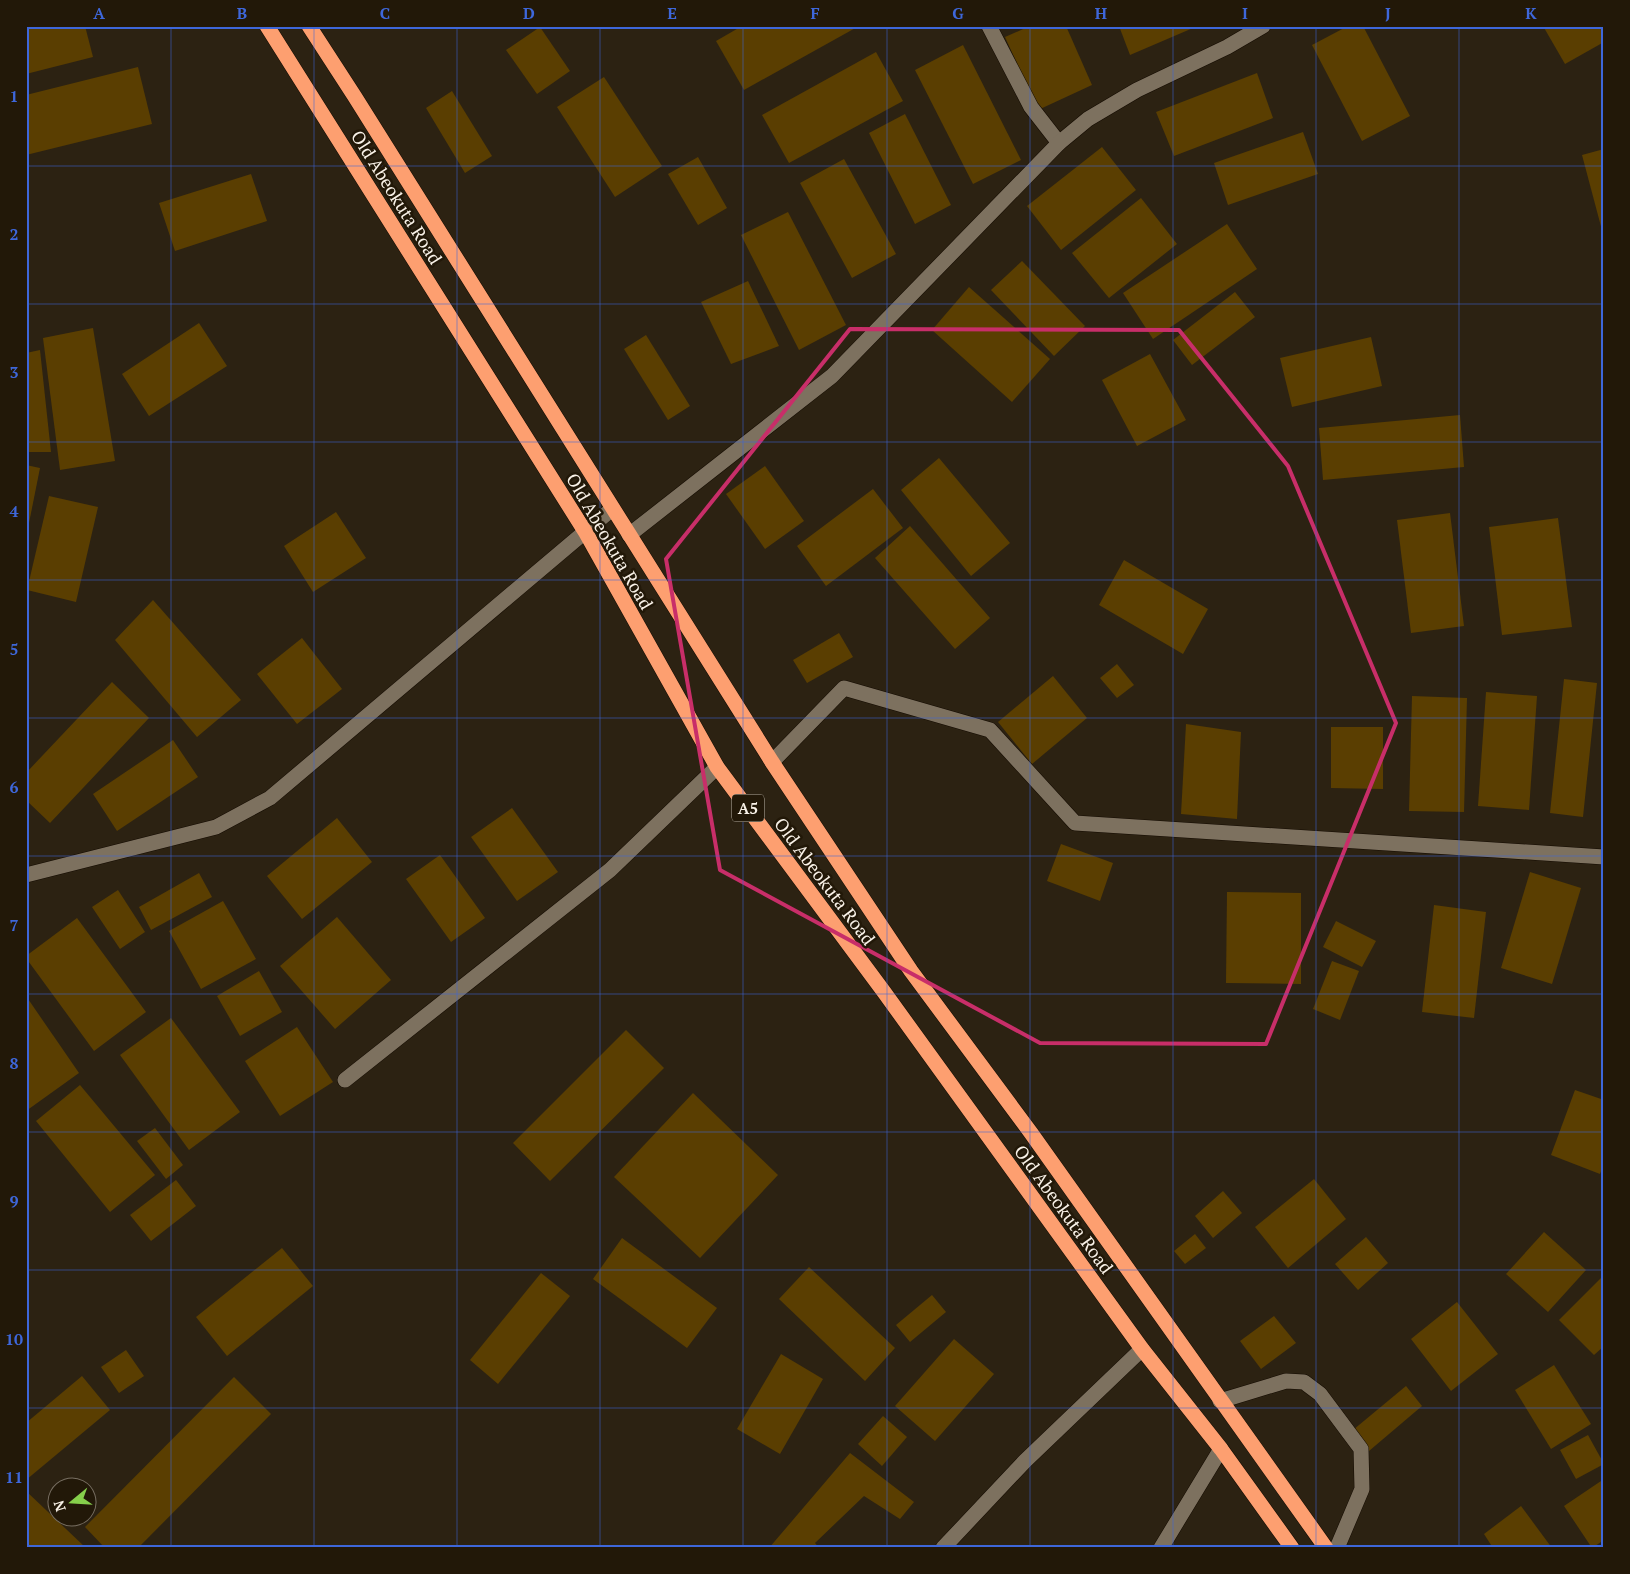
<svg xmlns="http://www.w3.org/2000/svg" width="1630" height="1574" font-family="'PT Serif',serif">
<rect width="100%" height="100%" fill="#2c2212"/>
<g fill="#5a3e01">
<polygon points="26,26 85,26 93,57 26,74"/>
<polygon points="742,26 859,26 744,90 716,41"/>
<polygon points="1030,26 1066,26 1092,85 1038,110 1005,37"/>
<polygon points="1119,26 1192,26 1193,28 1130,55"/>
<polygon points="1348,26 1363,26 1410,116 1362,141 1312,45"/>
<polygon points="1543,26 1604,26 1604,42 1565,64"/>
<polygon points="540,27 570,71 537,94 506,50"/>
<polygon points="963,45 1021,160 973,184 915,70"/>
<polygon points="876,52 903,101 789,163 762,115"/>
<polygon points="138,67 152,124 26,155 26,95"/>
<polygon points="1257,73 1273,118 1174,156 1156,112"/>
<polygon points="604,77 662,166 615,197 557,107"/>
<polygon points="452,91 492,156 465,173 426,108"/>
<polygon points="905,114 951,205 915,224 869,133"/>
<polygon points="1303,132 1318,174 1228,205 1214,163"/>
<polygon points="1102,147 1136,190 1061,250 1027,206"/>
<polygon points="1604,149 1604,234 1603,234 1582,155"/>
<polygon points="698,157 727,208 698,225 668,174"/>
<polygon points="844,159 896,254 852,278 800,183"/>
<polygon points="251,174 267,221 175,251 159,203"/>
<polygon points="1141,198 1177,244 1109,298 1072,253"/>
<polygon points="788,212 846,325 799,350 741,235"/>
<polygon points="1227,224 1257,269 1153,339 1123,293"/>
<polygon points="1022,261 1085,326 1054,356 991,290"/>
<polygon points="748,281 779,346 731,364 701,302"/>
<polygon points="969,287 1050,359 1012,402 932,330"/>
<polygon points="1235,292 1255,317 1192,365 1173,340"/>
<polygon points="199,323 227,366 149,416 122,374"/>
<polygon points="93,328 115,461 60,470 43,338"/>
<polygon points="646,335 690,406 668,420 624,349"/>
<polygon points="1371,337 1382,386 1292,407 1280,358"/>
<polygon points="40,350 51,452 26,452 26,353"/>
<polygon points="1150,354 1186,420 1137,446 1102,380"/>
<polygon points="1460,415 1464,467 1323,480 1319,428"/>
<polygon points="939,458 1010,543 971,576 901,490"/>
<polygon points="26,465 40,468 27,533 26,533"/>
<polygon points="765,466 804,521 765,549 726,494"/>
<polygon points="873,489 903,528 826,586 797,546"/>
<polygon points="49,496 98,507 76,602 27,590"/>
<polygon points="336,512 366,558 313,592 284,546"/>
<polygon points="1450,513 1464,626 1411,633 1397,520"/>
<polygon points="1558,518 1572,627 1502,635 1489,527"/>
<polygon points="910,526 990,618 955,649 875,558"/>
<polygon points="1124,560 1208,609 1183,654 1099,605"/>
<polygon points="153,600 241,700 197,737 115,640"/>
<polygon points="839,633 853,657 807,683 793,660"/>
<polygon points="302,638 342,689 297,724 257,674"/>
<polygon points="1117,664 1134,685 1117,698 1100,678"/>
<polygon points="1053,676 1087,718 1032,764 998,722"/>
<polygon points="1564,679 1597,683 1583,817 1550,813"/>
<polygon points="112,682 149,718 50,823 26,800 26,773"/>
<polygon points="1486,692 1537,696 1529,810 1478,806"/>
<polygon points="1412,696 1467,698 1464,812 1409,811"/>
<polygon points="1186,724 1241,732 1237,819 1181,814"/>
<polygon points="1331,727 1383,727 1383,789 1331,788"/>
<polygon points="173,740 198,777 117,831 93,794"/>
<polygon points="512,808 558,872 517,901 471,837"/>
<polygon points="337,818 372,862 302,919 267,876"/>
<polygon points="1061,844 1113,863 1100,901 1047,881"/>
<polygon points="440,855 485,918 451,942 406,879"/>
<polygon points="1530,872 1581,888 1552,984 1501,968"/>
<polygon points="199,873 212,897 151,930 139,907"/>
<polygon points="118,890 145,932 120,949 92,907"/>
<polygon points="1227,892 1301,893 1301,984 1226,983"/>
<polygon points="223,901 256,959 201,989 169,931"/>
<polygon points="1434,905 1486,912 1474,1018 1422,1012"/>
<polygon points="337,917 391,980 335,1029 280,966"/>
<polygon points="77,918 146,1012 94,1051 26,958 26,956"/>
<polygon points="1336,921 1376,941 1362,967 1323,947"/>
<polygon points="1332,961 1359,971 1340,1020 1313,1009"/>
<polygon points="259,971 282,1012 240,1036 217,996"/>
<polygon points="26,996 79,1073 26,1111"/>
<polygon points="171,1018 240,1112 189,1150 120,1055"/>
<polygon points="297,1027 333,1082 280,1116 245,1061"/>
<polygon points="626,1030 664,1068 550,1181 513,1143"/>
<polygon points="80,1085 155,1175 110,1212 36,1121"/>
<polygon points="1575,1090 1604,1100 1604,1163 1600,1174 1551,1155"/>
<polygon points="693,1093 778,1175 700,1258 614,1177"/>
<polygon points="155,1128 183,1165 166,1179 137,1141"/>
<polygon points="1314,1179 1346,1219 1288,1268 1255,1227"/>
<polygon points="176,1180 196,1206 151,1241 130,1215"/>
<polygon points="1223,1191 1242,1213 1213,1238 1195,1216"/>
<polygon points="1544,1232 1586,1270 1548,1312 1506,1274"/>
<polygon points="1195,1234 1206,1248 1185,1264 1174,1251"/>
<polygon points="1366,1237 1388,1263 1358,1290 1335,1264"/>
<polygon points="622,1238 717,1308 687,1348 593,1279"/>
<polygon points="282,1248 313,1286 227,1356 196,1317"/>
<polygon points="809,1267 895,1348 865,1381 779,1299"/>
<polygon points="541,1273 570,1296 498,1384 470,1360"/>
<polygon points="1604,1275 1604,1346 1594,1355 1559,1320"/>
<polygon points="932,1295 946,1312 910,1342 896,1325"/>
<polygon points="1457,1302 1498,1354 1451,1391 1411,1339"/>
<polygon points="1274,1316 1296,1343 1261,1369 1240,1341"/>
<polygon points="954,1339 994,1374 935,1441 895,1406"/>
<polygon points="126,1350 144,1376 119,1393 101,1367"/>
<polygon points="781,1354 823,1379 780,1454 737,1429"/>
<polygon points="1554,1365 1591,1424 1551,1449 1515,1390"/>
<polygon points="82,1376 110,1410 26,1480 26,1423"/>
<polygon points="234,1377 271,1414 138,1548 105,1548 85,1527"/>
<polygon points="1406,1386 1422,1406 1369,1451 1353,1430"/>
<polygon points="883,1416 907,1437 882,1466 858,1444"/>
<polygon points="1588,1435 1604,1464 1576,1479 1560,1450"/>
<polygon points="850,1453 914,1502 900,1519 864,1496 815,1543 819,1548 769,1548"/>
<polygon points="1604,1479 1604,1540 1592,1548 1564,1506"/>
<polygon points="26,1491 86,1548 26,1548"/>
<polygon points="1521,1506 1552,1548 1493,1548 1484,1534"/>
</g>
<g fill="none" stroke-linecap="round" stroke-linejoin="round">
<defs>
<polyline id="lane" points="1220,1401 1286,1381 1304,1382 1320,1394 1361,1449 1362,1489 1337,1548"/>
<g id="street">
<polyline points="989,26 1031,107 1059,143"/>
<polyline points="629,535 832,376 1059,143 1088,119 1137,90 1227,47 1263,26"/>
<polyline points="772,762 844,688 990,730 1075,823 1604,857"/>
<polyline points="26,875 216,827 270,798 612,509"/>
<polyline points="345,1080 610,870 717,767"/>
<polyline points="943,1548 1025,1461 1142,1349"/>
<polyline points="1161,1548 1221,1449"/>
</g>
<g id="highway">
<polyline points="267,26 586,533 717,767 884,992 1142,1349 1221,1449 1292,1548"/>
<polyline points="309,26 355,97 772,762 911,971 1031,1133 1326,1548"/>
</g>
</defs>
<use href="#lane" stroke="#140b00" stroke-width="16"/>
<use href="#street" stroke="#140b00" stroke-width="16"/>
<use href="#highway" stroke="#140b00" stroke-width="16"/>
<use href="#lane" stroke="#7d715f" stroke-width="15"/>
<use href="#street" stroke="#7d715f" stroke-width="15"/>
<use href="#highway" stroke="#fd9f70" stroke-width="15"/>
</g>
<path fill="none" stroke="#c82e69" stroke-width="4" stroke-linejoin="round" d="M850 329 1179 330 1288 466 1396 723 1266 1044 1040 1043 720 870 666 559Z"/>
<path fill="none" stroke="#3e67da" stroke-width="1" stroke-opacity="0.55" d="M171 26V1548M314 26V1548M457 26V1548M600 26V1548M743 26V1548M887 26V1548M1030 26V1548M1173 26V1548M1316 26V1548M1459 26V1548M26 166H1604M26 304H1604M26 442H1604M26 580H1604M26 718H1604M26 856H1604M26 994H1604M26 1132H1604M26 1270H1604M26 1408H1604"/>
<g text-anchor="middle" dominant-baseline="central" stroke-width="5" stroke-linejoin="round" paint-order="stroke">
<rect fill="#221808" stroke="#b8b1a5" stroke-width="1" x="732" y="794.5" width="32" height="27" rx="4"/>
<g font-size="16" font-weight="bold" fill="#f9f2e8">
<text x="748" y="808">A5</text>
</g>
<g font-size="18" fill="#f9f2e8" stroke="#221808">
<text transform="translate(397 197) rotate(58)">Old Abeokuta Road</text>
<text transform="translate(610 541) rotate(60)">Old Abeokuta Road</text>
<text transform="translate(825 881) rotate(53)">Old Abeokuta Road</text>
<text transform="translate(1064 1209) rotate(54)">Old Abeokuta Road</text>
</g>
</g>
<rect width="1630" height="1574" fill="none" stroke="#221808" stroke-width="55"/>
<g transform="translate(72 1502) rotate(252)"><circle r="24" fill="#221808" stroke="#786f62"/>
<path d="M0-4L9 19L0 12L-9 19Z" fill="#86cf4b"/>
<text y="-8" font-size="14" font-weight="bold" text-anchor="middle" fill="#f9f2e8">N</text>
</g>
<rect x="28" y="28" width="1574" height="1518" fill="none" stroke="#3e67da" stroke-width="2"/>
<g font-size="16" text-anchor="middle" font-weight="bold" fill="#3e67da">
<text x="99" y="19">A</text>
<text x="242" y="19">B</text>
<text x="385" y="19">C</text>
<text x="529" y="19">D</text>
<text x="672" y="19">E</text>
<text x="815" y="19">F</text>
<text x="958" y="19">G</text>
<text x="1101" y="19">H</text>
<text x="1245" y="19">I</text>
<text x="1388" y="19">J</text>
<text x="1531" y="19">K</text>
<text x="14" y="102">1</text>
<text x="14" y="240">2</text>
<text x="14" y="378">3</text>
<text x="14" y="517">4</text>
<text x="14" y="655">5</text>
<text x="14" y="793">6</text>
<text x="14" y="931">7</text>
<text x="14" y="1069">8</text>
<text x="14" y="1207">9</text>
<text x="14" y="1345">10</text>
<text x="14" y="1483">11</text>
</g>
</svg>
